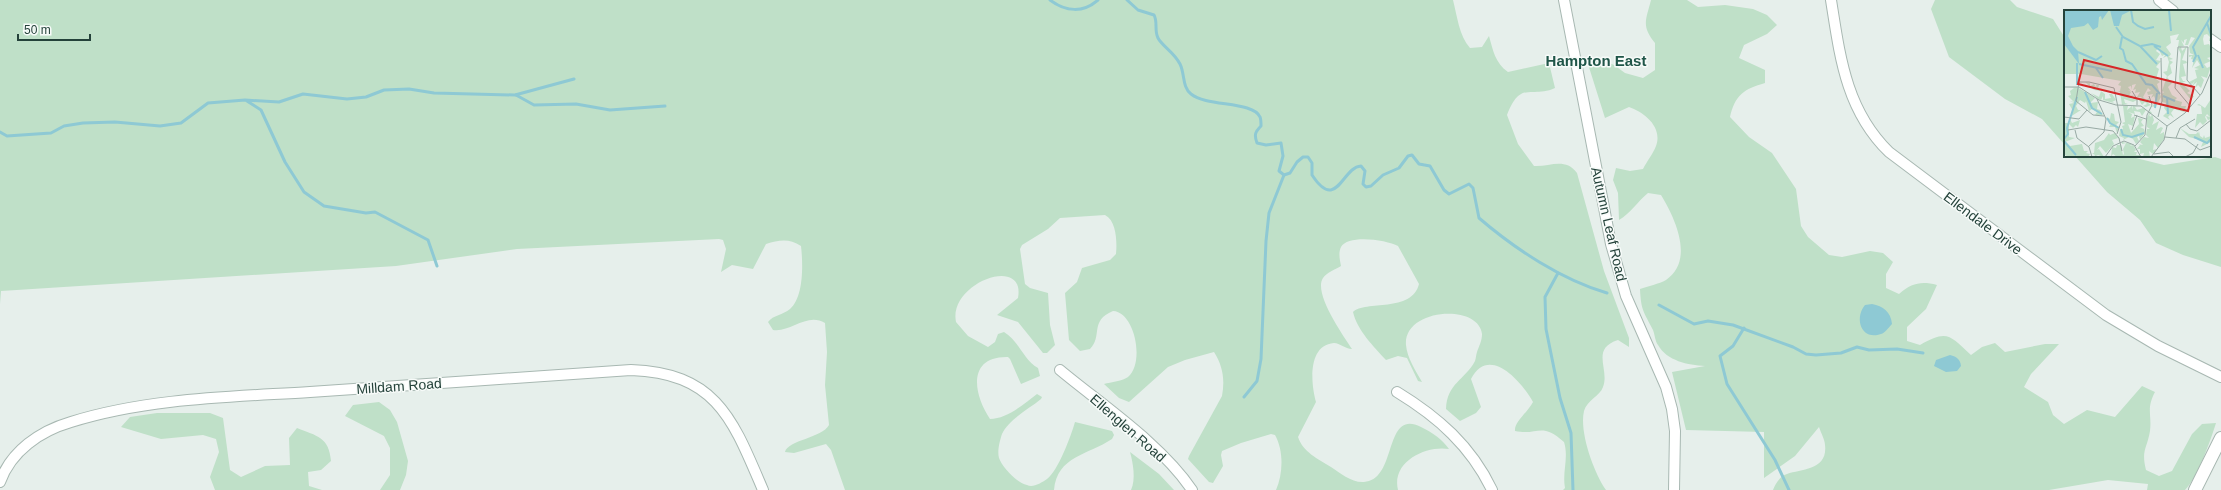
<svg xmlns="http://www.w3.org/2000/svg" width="2221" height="490" font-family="Arial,sans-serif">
<rect width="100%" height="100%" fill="#e6efeb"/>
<g fill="#bfe0c8">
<path d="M0 0H1453C1457 15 1459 36 1470 48L1482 47 1489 36C1493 50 1495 63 1508 72L1549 63 1555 88C1531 99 1521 79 1507 115L1518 144 1534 166C1550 167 1565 157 1577 173L1604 271 1629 338V347L1618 340C1590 349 1610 369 1603 387 1600 396 1587 400 1584 411 1579 432 1594 473 1606 490H1563L1565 488C1562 472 1569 458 1564 442 1541 421 1538 436 1515 431 1514 422 1528 412 1533 402 1522 382 1489 344 1471 379L1481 407 1476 413 1460 421 1446 409C1447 383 1465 380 1475 361 1476 358 1476 355 1477 352 1479 346 1482 341 1482 334 1479 303 1403 308 1406 345 1407 358 1416 371 1422 382L1418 381 1407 358 1398 356 1386 360C1374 347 1357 330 1353 312 1365 300 1412 313 1419 284L1398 246C1387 240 1348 234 1341 247 1338 253 1340 260 1341 266 1336 269 1326 273 1323 278 1313 293 1343 335 1352 349 1345 349 1340 343 1334 343 1307 345 1311 385 1316 402L1298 437C1303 452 1318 459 1331 467 1340 473 1352 483 1364 482 1398 480 1383 408 1421 427 1433 433 1442 439 1449 449 1427 445 1391 461 1398 490H1276C1283 474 1284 451 1275 435L1271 434 1241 443 1222 451 1221 455 1223 466 1213 483 1209 482 1188 459 1189 456 1222 396C1225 380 1223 366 1214 352L1185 360 1168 367 1129 402 1119 398 1104 384C1111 382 1123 381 1128 377 1145 363 1135 312 1113 311 1089 321 1103 336 1090 349L1080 351 1069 340 1065 293 1077 282 1082 268 1110 260 1116 254C1117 243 1117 221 1105 215L1060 218 1048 229 1022 245 1020 249 1025 284 1030 288 1048 293 1050 325 1055 345 1047 353H1043L1018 322 997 315 1018 298C1026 254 948 283 956 322L968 336 988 347 995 342 998 334 1004 332C1019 341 1023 359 1038 368L1040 376 1021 384 1010 359 1008 357C967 356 973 394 990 419 1007 419 1024 404 1037 394L1042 397 1041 399C1029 409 1009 419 1002 434 1000 440 997 451 999 458 1002 467 1017 483 1027 485 1033 488 1041 483 1047 479 1058 471 1071 436 1075 422L1112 431 1114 435 1112 439C1088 455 1057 456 1054 490H845L831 450 826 444 794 453 785 452C788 440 822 438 829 425L825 385 827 352 825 323C807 312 790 333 773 330L768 322C773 315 783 315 790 309 804 297 803 263 801 246 789 238 779 240 766 244L753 269 732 265 721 272 726 249 723 240 719 239 517 249 396 266 1 291 0 304Z"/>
<path d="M1651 0H1687L1698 7 1725 5 1753 9 1767 15 1777 25 1767 34 1744 45 1739 58 1765 70V83C1744 89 1735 95 1730 117L1749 137 1772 153 1796 189 1801 226 1808 237 1829 255 1842 257 1870 251 1883 253 1893 262 1886 274V288L1899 294C1912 283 1921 281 1937 285L1926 309 1907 327V341L1920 345C1948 329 1950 336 1971 355L1982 347 1995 343 2005 352 2045 344H2059L2031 374 2024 387 2048 402 2053 415 2064 424 2087 410 2115 417 2142 386 2155 392C2146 409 2152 414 2150 431 2147 449 2141 450 2146 470L2159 476 2172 471 2192 434 2202 424 2216 423C2211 439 2197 479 2185 490H2147L2148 484 2108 480 2049 490H1773C1775 484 1780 476 1787 474 1802 469 1828 470 1825 445 1825 440 1821 433 1819 427L1795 456 1764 478V432L1686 430 1672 372 1705 366C1688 365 1667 361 1658 345 1655 341 1655 335 1653 330 1644 312 1641 311 1640 289 1648 286 1659 284 1666 280 1695 260 1675 218 1661 195L1648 193C1637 202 1631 213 1619 220L1618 193 1613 180 1616 168 1630 171 1643 169C1647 161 1653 154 1656 146 1663 127 1644 112 1629 107L1605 118 1588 64 1600 59 1614 65 1625 73 1643 78 1655 70V43C1641 26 1646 20 1651 0Z"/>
<polygon points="1935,0 2010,0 2017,7 2053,19 2065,38 2065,145 2042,119 2005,99 1949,57 1931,9"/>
<polygon points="2075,156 2128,156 2164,165 2215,157 2221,159 2221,267 2183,255 2156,243 2140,220 2107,192"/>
<polygon points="379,402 390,410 397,422 408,461 406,475 400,490 380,490 390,475 390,448 384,436 345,416 353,405"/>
<path d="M157 413H210L223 418 230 470 241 477 265 466 290 465 289 438 297 428C317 436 329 437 331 461L321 470 308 472 309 486 322 490H215L210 477 219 452 216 439 203 435 161 439 121 427 130 417Z"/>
<path d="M1130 452 1159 474 1174 490H1131C1136 479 1133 463 1130 452Z"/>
</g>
<g fill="#8ec9d4">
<path d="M1872 304C1883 306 1891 312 1892 324 1889 327 1885 333 1881 334 1861 341 1854 318 1865 305Z"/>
<path d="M1950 355C1957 357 1960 359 1961 366L1957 371 1946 372 1934 366 1936 360Z"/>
</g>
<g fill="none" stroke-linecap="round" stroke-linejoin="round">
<g stroke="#8ec9d4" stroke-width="3">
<path d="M1050 0C1066 12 1083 13 1098 0"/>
<path d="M1127 0 1138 10 1154 15C1158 22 1154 30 1158 38 1162 46 1174 52 1180 64 1185 74 1182 87 1191 94 1207 107 1253 101 1260 117 1261 119 1261 123 1261 126 1255 132 1254 135 1257 143L1266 145 1281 143 1283 156 1279 171 1284 175 1290 173 1297 162 1303 157H1308L1312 163V175C1337 213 1342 167 1361 166L1365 171 1363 184 1366 187 1371 186 1383 175 1399 168 1408 156 1412 155 1419 164 1430 166 1444 190 1449 194 1469 184 1473 188 1479 218C1515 249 1562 280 1607 293"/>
<polyline points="516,95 534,105 576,104 610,110 665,106"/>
<polyline points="247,101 261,110 285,162 304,192 324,206 366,213 375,212 428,240 437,266"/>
<polyline points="0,132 7,136 51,133 64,126 83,123 115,122 160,126 181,123 208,103 245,100 279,102 303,94 347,99 366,97 384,90 409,89 434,93 515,95 574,79"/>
<polyline points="1558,273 1545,297 1546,329 1560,398 1571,433 1573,490"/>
<polyline points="1659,305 1694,324 1708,321 1733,325 1793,347 1806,354 1816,355 1841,353 1857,347 1869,350 1897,349 1923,353"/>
<polyline points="1744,328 1733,346 1720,356 1727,384 1775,460 1789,490"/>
<polyline points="1244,397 1257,381 1261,359 1266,241 1269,213 1284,175"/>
</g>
<defs>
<g id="minor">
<polyline points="1564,0 1611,244 1626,296 1666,387 1672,409 1675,431 1674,490"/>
<path d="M1831 0C1840 57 1846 110 1889 152L2106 315 2158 346 2221 377"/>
<polyline points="2159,0 2173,11"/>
<polyline points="2210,39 2221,47"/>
<path d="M1060 370C1102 405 1161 444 1192 490"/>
<path d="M1397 392C1438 417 1471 446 1492 490"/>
<path d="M0 482C11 451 40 431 71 422 148 398 231 397 310 392 417 385 524 377 631 370 717 373 733 420 763 490"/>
</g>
<polyline id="tertiary" points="2195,490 2221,438"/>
</defs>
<use href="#minor" stroke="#a8b8b2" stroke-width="12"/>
<use href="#tertiary" stroke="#a8b8b2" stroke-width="14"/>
<use href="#minor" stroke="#fff" stroke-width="10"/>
<use href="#tertiary" stroke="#fff" stroke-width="12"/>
</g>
<g text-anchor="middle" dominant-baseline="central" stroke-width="3" stroke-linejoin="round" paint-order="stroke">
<g font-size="14" fill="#24423a" stroke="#f7fbf9">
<text transform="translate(1983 223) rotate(37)">Ellendale Drive</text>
<text transform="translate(1609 224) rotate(77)">Autumn Leaf Road</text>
<text transform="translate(399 386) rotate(-4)">Milldam Road</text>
<text transform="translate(1128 428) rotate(41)">Ellenglen Road</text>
</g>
<g font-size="15" font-weight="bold" fill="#1f5548" stroke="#f7fbf9">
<text x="1596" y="60">Hampton East</text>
</g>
</g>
<g transform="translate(2064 10)">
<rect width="147" height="147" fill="#e6efeb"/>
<path d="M0 0H147V31H145L146 27 143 24 140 25 139 29 140 35 145 34 147 38V47L143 48 147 51 140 54 143 58 147 56 143 68 137 66 140 70 137 78 134 75 131 78 133 72 128 76 131 71 128 74 125 72 133 68 131 60 135 59 130 58 136 55 133 50 128 58 130 50 127 49 128 46 125 47V45H130L126 43 125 36 131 28 127 27 124 35H121L123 29 120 30V33L117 30 120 36 114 37 115 30H112L115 24 106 26 107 33 102 37 107 44 105 47 109 49 105 50 109 52 106 55 108 63 103 67 108 73 104 77 108 85 113 88 111 90 118 92 117 96H122L121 100 124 98 120 102 110 99 107 103 110 108 106 105 104 107 106 110 99 106 103 102 100 98 102 93 98 92V84L100 82 98 81 103 66 99 62 103 61 105 52 103 46 99 48 102 44 98 46 94 38 92 41 96 44 92 50 97 51 92 57 95 59 92 69 96 72 93 74 97 87 92 96 88 97 92 91 90 86 87 88 89 84 84 85 83 82 87 81 84 78 79 87 82 90 85 88 84 93 87 95 82 97 79 96 83 94 81 92 78 95 75 90 78 87H73L76 82 71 83 72 79 69 80 72 74 68 75V80L67 76 64 77 67 81 64 80 67 82 65 86 70 85 66 88 69 89 71 86 73 90 69 92 60 89 61 93 64 94 58 95 56 82H54L56 81 57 76 54 75 57 71 17 64 13 74 15 64H0ZM123 36 118 50 122 51 123 53 119 54 122 66 117 67 119 71H122L118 73 126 81 123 83 130 86 127 90 116 76 115 67 117 44 114 38 117 37 118 41ZM21 72 26 73V76L30 74 33 79 32 75H35L34 79 41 84V89L47 88 45 84H48L52 90 48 92 53 94 39 90V86L37 90 34 89 27 83 35 87 37 81 30 80ZM13 77 28 86 25 89 28 86 31 88 26 93 34 92 33 99 36 100 39 105H31L33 102 28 99 25 101 22 91 21 93 16 90 12 96 14 100H17L6 107 9 101 5 94 10 93 6 91 10 92 4 86 7 85 6 81 10 78H5ZM147 89V109L144 110 142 106 146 107 143 104 141 107 143 111 139 115 136 112 131 118 133 104H138L137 96 133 95 135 94 141 98ZM59 96H64L63 100 68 96V100L69 96 75 97H71L73 100 79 98 82 100 78 106 76 102 70 101 71 104 64 102 68 104 67 108 71 106 69 116 64 114 67 123 75 114 74 108 79 109 77 112 80 116 76 117 80 119 81 123 76 130 75 126 73 127 75 131 72 134 69 129 65 127 59 130 60 128 55 126 56 120 59 119 58 116 61 115 58 113 61 112ZM86 101 88 103 85 105 87 107 88 104 90 110 88 115 95 111 92 120 97 117 99 118 96 124 100 122V129L94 138 90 133 89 140 93 139 89 144 85 141 86 147H79L80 143 76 144V139H73L76 135 74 134 79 135 76 132 80 127 85 128 82 125 83 119H86L83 117V108ZM47 103 50 104 51 111 55 112 52 115 55 117 53 123 51 117H45L47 114 42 107 46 109ZM6 109 8 113 16 110 14 117 12 115 9 118 5 114V127L11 128 1 132 6 136 18 134 20 141H24L22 143 26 144 24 147H4L0 144V113H6ZM116 118 125 124H132L134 122V124L135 121 136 126 139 128 140 125 141 128 147 126V132L137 137 139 132 137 130 125 127ZM45 123 46 125 51 123 54 127 56 131 54 128 48 130 50 134 42 143 36 136 33 140 35 139 40 147 34 145 30 147 31 145 28 143H30L31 133 40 130ZM58 132 68 134 66 136 69 135 72 140 70 142H73L72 145H76L77 147H53L49 144 47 147 48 137 52 138 53 135H57L59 145 60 144 59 139 62 133 58 134Z" fill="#bfe0c8"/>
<path d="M1 0H45L38 10 37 6 35 7 34 17 29 20 24 13 20 16 7 18 4 26 9 36 14 41 15 54 0 34ZM68 0 58 5 55 16H50L46 0Z" fill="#8ec9d4"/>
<path fill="none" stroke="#8ec9d4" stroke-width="2" d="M67 0 69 12 74 16 81 19 90 17M105 0 107 21M143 13 147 25M52 17 59 27 76 36 93 54M58 27 56 38 59 40 62 51 68 54 82 74 88 75 96 84M77 36 88 34 97 37M90 36 104 46M14 42 32 50 38 46M134 45 139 58M129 52 132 46 129 37 147 6M13 53V75M15 54 48 61M32 58 39 68M21 82 28 98 38 104M99 86 111 91M103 87 104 104M91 98 93 83M43 108 46 113 55 118M57 119 59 125 68 127 80 123M130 127 143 133 147 129M0 129 4 124 3 118 13 87M0 131 12 145"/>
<path fill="none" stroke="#98aaa4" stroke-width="1" d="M0 77H15L35 90 52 95 77 96 103 116M68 81 73 89V95M127 97 111 78 114 37H124L123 70 136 85M70 105 82 109M40 106 29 105 12 91 15 72H25L50 78 57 112 53 124M0 107 15 109 23 100M94 107 98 91 97 48M122 114 126 119 133 121 147 110M4 120 22 117 49 121 55 128 58 141M11 120 13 128 25 137 28 147M68 120 73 105M101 127 121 129 136 140 147 136M112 128 116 118 131 109M71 136 81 125 83 105 88 95 85 86M24 137 40 122 42 109 33 89M90 144 105 142 110 147M41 147 49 136 60 131 70 135 77 147M87 147 100 130 103 116 121 103 138 83 147 62M121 147 129 143 134 134"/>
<path fill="#d62828" fill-opacity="0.15" stroke="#d62828" stroke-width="2" d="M20 50 130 77 124 101 14 74Z"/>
<rect width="147" height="147" fill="none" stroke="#24423a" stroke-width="2"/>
</g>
<path d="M18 34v6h72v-6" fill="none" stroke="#24423a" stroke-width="2"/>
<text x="24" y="34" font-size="12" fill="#24423a" stroke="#f7fbf9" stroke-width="3" paint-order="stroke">50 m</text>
</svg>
